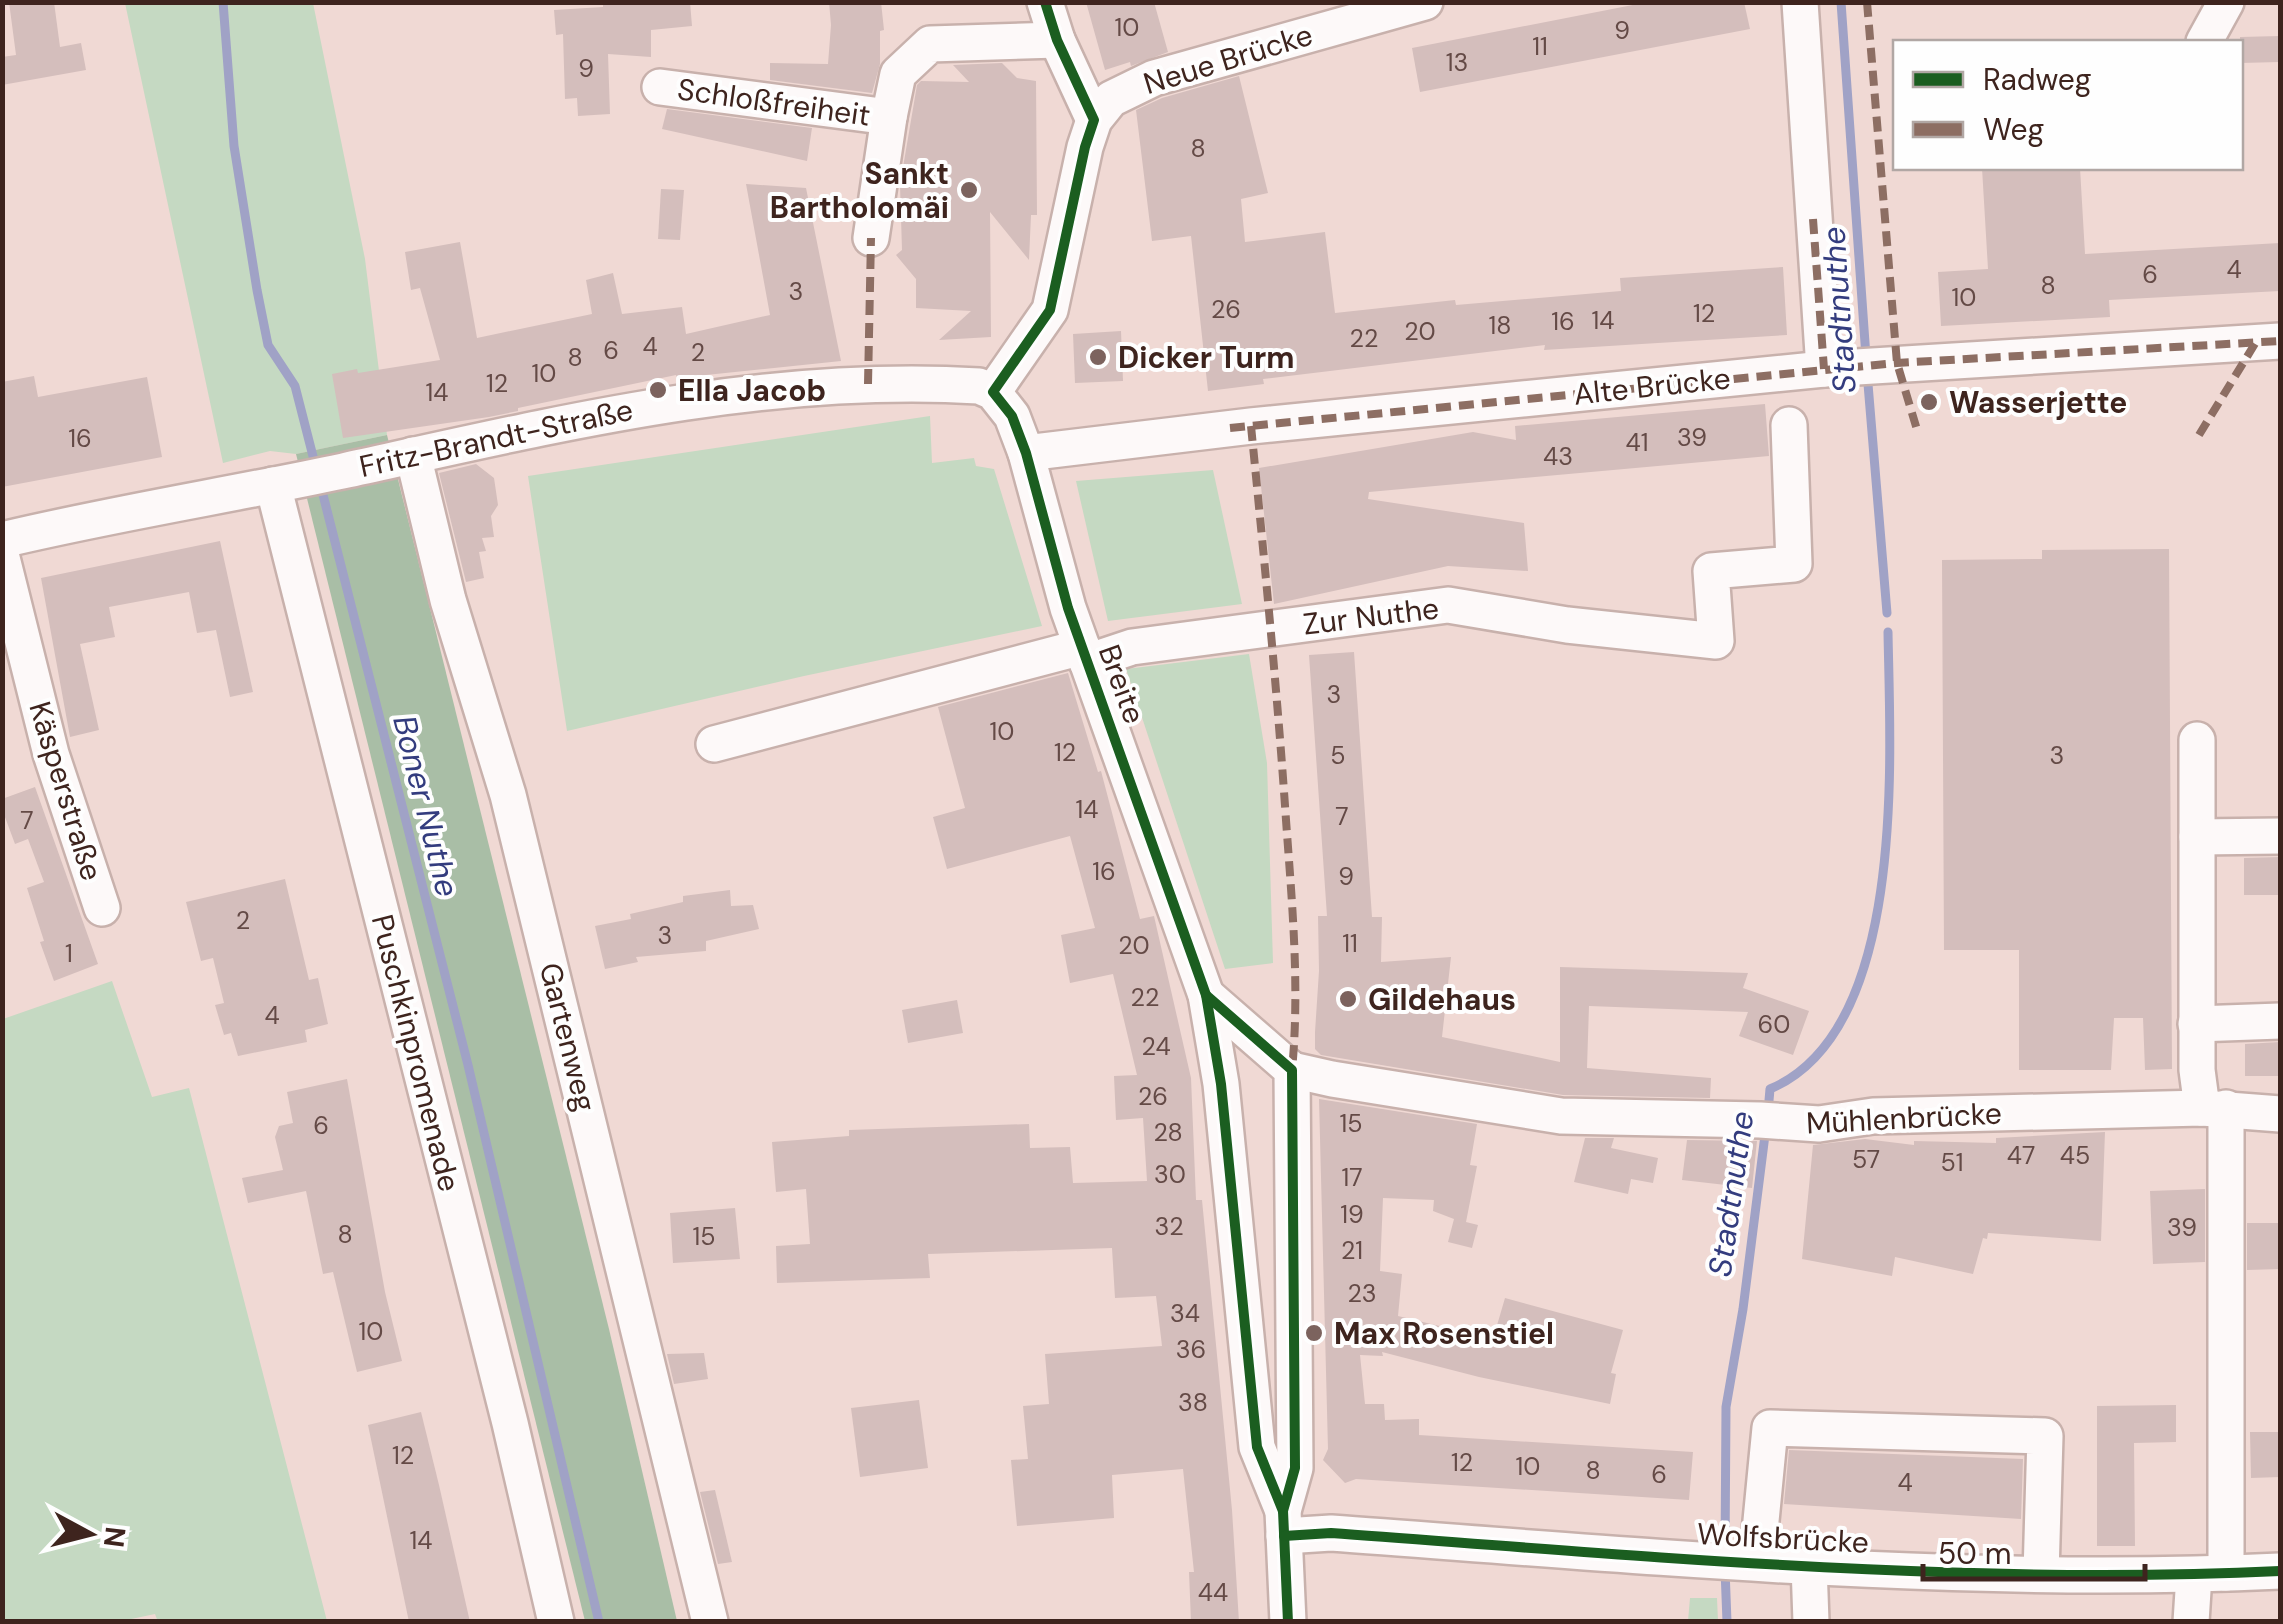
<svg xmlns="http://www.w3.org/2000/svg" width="2283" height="1624" font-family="'DM Sans',sans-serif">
<rect width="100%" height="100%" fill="#f0d9d4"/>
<g fill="#c5d9c2">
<polygon points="125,3 313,3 365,259 387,435 296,454 270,451 223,463"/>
<polygon points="930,416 932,463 974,458 976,466 994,469 1042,626 804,676 567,731 528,476"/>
<polygon points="1213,470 1242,604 1108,621 1076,481"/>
<polygon points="1249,654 1267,763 1273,963 1225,969 1126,669"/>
<polygon points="112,981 152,1097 189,1088 327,1621 158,1622 155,1614 117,1622 3,1621 3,1019"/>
<polygon points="1690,1598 1717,1598 1718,1621 1688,1621"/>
</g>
<polygon fill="#a9bea6" points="387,435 609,1329 677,1621 585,1621 296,454"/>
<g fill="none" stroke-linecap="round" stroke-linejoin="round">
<g stroke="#a0a2c6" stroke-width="9">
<polyline points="223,2 234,146 257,290 268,345 295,386 316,468"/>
<polyline points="1841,2 1866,357"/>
<polyline points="1867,372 1887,613"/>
<polyline points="320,483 468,1065 599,1622"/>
<path d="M1768 1112 1770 1089C1908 1031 1890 756 1888 632"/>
<polyline points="1725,1554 1726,1407 1743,1309 1766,1127"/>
<polyline points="1725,1569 1727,1622"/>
</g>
</g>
<g fill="#d4bebc">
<polygon points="9,2 54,2 60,47 81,43 86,70 2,85 2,57 16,55"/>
<polygon points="603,2 690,2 692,26 651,30 651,57 608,54 610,114 578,116 577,98 565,99 563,34 556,35 554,10 603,7"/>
<polygon points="829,2 881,2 884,30 880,31 880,64 872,93 770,80 770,63 828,64 831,25"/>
<polygon points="1086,2 1154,2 1168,52 1131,66 1130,62 1105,70"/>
<polygon points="1648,2 1744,2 1750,29 1420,92 1412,48"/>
<polygon points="2280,36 2280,62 2240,63 2240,37"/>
<polygon points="1002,63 1017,78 1036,81 1037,215 1031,215 1029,260 990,212 991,337 939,340 971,311 916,308 916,279 896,255 902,250 900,185 917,85 921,81 969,82 953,65"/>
<polygon points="1239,76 1268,193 1241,199 1245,242 1325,232 1335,313 1455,300 1456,305 1621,291 1620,278 1783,267 1787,335 1544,350 1545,345 1263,379 1264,384 1208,391 1191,236 1152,241 1136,110 1162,98"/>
<polygon points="667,109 812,128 807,161 662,129"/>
<polygon points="1982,168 2080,168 2085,254 2280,243 2280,291 2109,300 2110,317 1941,326 1938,272 1988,269"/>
<polygon points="746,184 806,188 841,361 677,378 676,375 518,408 518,411 489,417 343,438 332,374 357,369 358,373 440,360 420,288 411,290 405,252 460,242 477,338 592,314 586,280 613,273 622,314 682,307 686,334 770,315"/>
<polygon points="661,189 684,190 680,240 658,239"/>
<polygon points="1121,331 1123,381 1075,383 1073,334"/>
<polygon points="34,376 38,397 147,377 162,457 2,487 2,382"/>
<polygon points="1765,404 1769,456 1369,492 1368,499 1524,523 1528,571 1448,566 1274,604 1259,468 1473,432 1516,440 1515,426"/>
<polygon points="476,464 494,478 498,505 491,516 494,537 482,538 486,551 479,552 484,578 466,582 439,473"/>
<polygon points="220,541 253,692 230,697 216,630 197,633 189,592 109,607 115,637 80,644 99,730 70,737 41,578"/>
<polygon points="2169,549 2172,1069 2145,1070 2143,1018 2114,1018 2111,1070 2019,1070 2019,950 1944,950 1942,560 2042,559 2042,550"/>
<polygon points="1354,652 1372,917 1382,917 1381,962 1451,957 1442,1037 1560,1062 1560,967 1748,973 1743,988 1809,1011 1793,1055 1739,1036 1748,1012 1589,1006 1587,1068 1711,1078 1710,1098 1563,1095 1321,1055 1315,1049 1315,1032 1319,971 1318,916 1327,916 1309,655"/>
<polygon points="1068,673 1098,772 1101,771 1140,919 1154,916 1191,1078 1196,1200 1202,1200 1232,1510 1239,1622 1191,1622 1189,1572 1194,1572 1183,1469 1112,1475 1114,1518 1017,1526 1011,1460 1028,1459 1023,1406 1049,1404 1045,1354 1162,1346 1156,1296 1115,1298 1112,1248 928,1254 930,1278 777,1283 776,1246 810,1244 806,1189 776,1192 772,1142 849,1136 849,1130 1029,1124 1030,1148 1070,1147 1073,1183 1147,1181 1143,1118 1116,1120 1114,1076 1137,1075 1113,974 1070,983 1061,935 1095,928 1070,836 947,869 933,817 965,808 938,707"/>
<polygon points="35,787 98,964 54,981 40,942 44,941 27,888 44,882 28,839 15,844 2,809 2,799"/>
<polygon points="2280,857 2280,895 2244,895 2244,858"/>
<polygon points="285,879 309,980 318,978 328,1024 305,1030 307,1042 238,1056 231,1033 224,1035 215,1005 224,1003 213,958 201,961 186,902"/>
<polygon points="730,890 731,906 753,905 759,929 706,941 706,951 636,957 638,962 605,969 595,926 631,919 630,914 683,902 683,896"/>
<polygon points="957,1000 963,1033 908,1043 902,1010"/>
<polygon points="2280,1042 2280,1076 2245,1076 2245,1044"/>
<polygon points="347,1079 385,1292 402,1361 357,1372 333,1272 323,1274 306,1191 248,1203 242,1178 283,1170 275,1137 279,1126 293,1123 287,1092"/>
<polygon points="1319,1099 1477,1124 1470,1165 1477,1166 1466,1222 1478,1225 1472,1248 1448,1242 1454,1219 1433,1211 1434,1200 1383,1198 1380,1271 1402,1274 1398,1316 1493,1339 1505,1298 1623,1330 1611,1373 1616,1374 1610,1404 1479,1377 1382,1352 1383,1356 1360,1355 1365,1404 1384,1404 1385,1420 1419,1419 1419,1435 1693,1452 1689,1500 1356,1479 1345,1483 1323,1460 1328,1449"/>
<polygon points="2105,1132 2101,1241 1988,1233 1987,1239 1983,1238 1973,1274 1895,1257 1892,1276 1802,1259 1813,1145 1865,1139 1914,1145 1914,1141 1996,1143 1996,1138"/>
<polygon points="1585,1138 1614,1138 1611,1148 1658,1158 1653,1183 1631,1179 1628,1194 1574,1182"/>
<polygon points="1687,1140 1757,1141 1752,1188 1682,1180"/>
<polygon points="2205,1189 2205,1262 2153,1264 2150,1191"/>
<polygon points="735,1208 740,1259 673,1263 670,1213"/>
<polygon points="2247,1223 2280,1223 2280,1269 2247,1270"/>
<polygon points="704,1353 708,1379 674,1384 667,1354"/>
<polygon points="919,1400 928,1468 860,1477 851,1408"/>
<polygon points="2176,1405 2176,1442 2134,1443 2135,1546 2097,1546 2097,1406"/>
<polygon points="421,1412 439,1485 470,1622 409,1622 368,1425"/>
<polygon points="2250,1432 2280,1432 2280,1477 2251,1478"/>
<polygon points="1789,1450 2023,1459 2021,1519 1784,1504"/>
<polygon points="715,1490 732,1562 718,1564 700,1492"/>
</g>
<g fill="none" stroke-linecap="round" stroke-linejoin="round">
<defs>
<g id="minor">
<polyline points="1045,2 1057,40 1094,120"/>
<polyline points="1800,2 1824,369"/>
<polyline points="2204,42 2226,2"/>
<polyline points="660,87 889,117"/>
<polyline points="871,238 889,117 898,74 930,44 1057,40"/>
<polyline points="993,392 1050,310 1085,147 1094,120 1111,99 1154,78 1425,2"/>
<polyline points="1026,453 1251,426 1824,369 2280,341"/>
<polyline points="413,455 448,600 508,795 710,1622"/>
<polyline points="273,485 510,1423 556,1622"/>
<path d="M2 540C115 513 230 495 343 471 553 425 762 373 979 386L993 392 1012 416 1026 453 1068 608 1206 995 1221 1084 1257 1447 1283 1511"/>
<polyline points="2,558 51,754 102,908"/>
<polyline points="1087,662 1132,647 1448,605 1567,625 1716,641 1711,571 1794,564 1789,425"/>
<polyline points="2197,740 2197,1070 2202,1108"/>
<polyline points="714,744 1082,647"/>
<polyline points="2197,837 2280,836"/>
<polyline points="1206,995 1292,1070 1295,1468 1283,1511 1288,1622"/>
<polyline points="2196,1024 2280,1021"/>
<polyline points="1292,1070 1332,1079 1561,1116 1760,1120 1819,1124 1873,1116 2202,1108 2280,1114"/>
<polyline points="2226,1108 2226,1573"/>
<path d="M1284 1536 1331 1533C1646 1556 1964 1586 2280 1571"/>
<polyline points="1757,1562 1770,1428 2045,1436 2041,1574"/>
<polyline points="1809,1565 1811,1622"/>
<polyline points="2191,1622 2194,1575"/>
</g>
</defs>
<use href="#minor" stroke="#c8b1ac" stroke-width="40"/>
<use href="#minor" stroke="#fdf9f9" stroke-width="35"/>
<g stroke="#8d6e63" stroke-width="8" stroke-dasharray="15 8" stroke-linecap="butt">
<polyline points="1867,2 1897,363 1918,433"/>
<polyline points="1813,219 1824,369"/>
<polyline points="868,384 871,238"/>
<path d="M1251 426C1264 557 1277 688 1286 820 1292 903 1300 987 1292 1070"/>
<polyline points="1230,428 1897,363 2280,341"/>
<polyline points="2199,435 2256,342"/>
</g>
<defs>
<g id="cycleway">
<polyline points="1045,2 1057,40 1094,120 1085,147 1050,310 993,392 1012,416 1026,453 1068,608 1206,995 1221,1084 1257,1447 1283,1511"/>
<polyline points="1206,995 1292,1070 1295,1468 1283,1511 1288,1622"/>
<path d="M1284 1536 1331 1533C1646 1556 1964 1586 2280 1571"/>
</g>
</defs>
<use href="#cycleway" stroke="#fefefe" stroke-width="16"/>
<use href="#cycleway" stroke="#1b5e20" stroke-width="10"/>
</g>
<g fill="#7c635e" stroke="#fefefe" stroke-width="4">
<circle cx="969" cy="190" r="10"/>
<circle cx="1098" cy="357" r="10"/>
<circle cx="658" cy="390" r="10"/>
<circle cx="1929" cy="402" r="10"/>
<circle cx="1348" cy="999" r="10"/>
<circle cx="1314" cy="1333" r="10"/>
</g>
<g text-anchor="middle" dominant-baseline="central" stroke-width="8" stroke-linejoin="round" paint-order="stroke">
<g font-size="25" fill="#644a46">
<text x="1127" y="27">10</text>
<text x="1622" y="30">9</text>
<text x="1540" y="46">11</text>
<text x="1457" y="62">13</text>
<text x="586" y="68">9</text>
<text x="1198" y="148">8</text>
<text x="2234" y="269">4</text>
<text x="2150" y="274">6</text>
<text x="2048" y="285">8</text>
<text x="796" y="291">3</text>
<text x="1964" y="297">10</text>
<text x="1226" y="309">26</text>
<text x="1704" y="313">12</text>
<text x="1603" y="320">14</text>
<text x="1563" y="321">16</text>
<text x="1500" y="325">18</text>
<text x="1420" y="331">20</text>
<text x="1364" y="338">22</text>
<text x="650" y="346">4</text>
<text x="611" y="350">6</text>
<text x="698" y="352">2</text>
<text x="575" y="357">8</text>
<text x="544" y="373">10</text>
<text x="497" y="383">12</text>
<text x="437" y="392">14</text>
<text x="1692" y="437">39</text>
<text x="80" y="438">16</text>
<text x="1637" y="442">41</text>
<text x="1558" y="456">43</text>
<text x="1334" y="694">3</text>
<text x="1002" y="731">10</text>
<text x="1065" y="752">12</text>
<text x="1338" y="755">5</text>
<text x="2057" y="755">3</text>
<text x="1087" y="809">14</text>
<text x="1342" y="816">7</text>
<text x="27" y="820">7</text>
<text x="1104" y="871">16</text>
<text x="1346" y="876">9</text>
<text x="243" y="920">2</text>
<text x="665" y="935">3</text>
<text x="1350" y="943">11</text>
<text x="1134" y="945">20</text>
<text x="69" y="953">1</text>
<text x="1145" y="997">22</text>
<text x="272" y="1015">4</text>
<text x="1774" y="1024">60</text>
<text x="1156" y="1046">24</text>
<text x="1153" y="1096">26</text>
<text x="1351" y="1123">15</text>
<text x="321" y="1125">6</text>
<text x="1168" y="1132">28</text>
<text x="2021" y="1155">47</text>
<text x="2075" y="1155">45</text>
<text x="1866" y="1159">57</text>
<text x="1952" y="1162">51</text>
<text x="1170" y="1174">30</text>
<text x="1352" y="1177">17</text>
<text x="1352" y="1214">19</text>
<text x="1169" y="1226">32</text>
<text x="2182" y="1227">39</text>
<text x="345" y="1234">8</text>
<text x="704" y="1236">15</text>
<text x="1352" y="1250">21</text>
<text x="1362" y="1293">23</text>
<text x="1185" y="1313">34</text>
<text x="371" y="1331">10</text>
<text x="1191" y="1349">36</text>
<text x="1193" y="1402">38</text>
<text x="403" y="1455">12</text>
<text x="1462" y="1462">12</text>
<text x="1528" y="1466">10</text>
<text x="1593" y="1470">8</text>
<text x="1659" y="1474">6</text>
<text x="1905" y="1482">4</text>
<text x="421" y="1540">14</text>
<text x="1213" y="1592">44</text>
</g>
<g font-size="30" fill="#3e241e" stroke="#fefefe">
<text transform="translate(1228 59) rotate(-17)">Neue Brücke</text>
<text transform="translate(774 102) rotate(8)">Schloßfreiheit</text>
<text transform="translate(1652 386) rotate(-6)">Alte Brücke</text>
<text transform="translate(496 438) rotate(-12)">Fritz-Brandt-Straße</text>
<text transform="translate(1371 616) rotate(-7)">Zur Nuthe</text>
<text transform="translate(1122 684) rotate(70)">Breite</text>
<text transform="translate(66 791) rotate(73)">Käsperstraße</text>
<text transform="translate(568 1037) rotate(76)">Gartenweg</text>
<text transform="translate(416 1053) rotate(76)">Puschkinpromenade</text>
<text transform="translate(1904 1118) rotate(-3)">Mühlenbrücke</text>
<text transform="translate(1783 1538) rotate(3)">Wolfsbrücke</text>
</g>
<g font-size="30" font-weight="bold" fill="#3e241e" stroke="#fefefe" text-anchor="start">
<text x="949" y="173" text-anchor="end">Sankt<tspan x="949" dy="34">Bartholomäi</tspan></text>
<text x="1118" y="357">Dicker Turm</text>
<text x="678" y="390">Ella Jacob</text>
<text x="1949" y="402">Wasserjette</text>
<text x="1368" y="999">Gildehaus</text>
<text x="1334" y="1333">Max Rosenstiel</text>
</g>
<g font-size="32" font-style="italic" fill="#333c7e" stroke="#fefefe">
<text transform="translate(1839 310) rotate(-94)">Stadtnuthe</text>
<text transform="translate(426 806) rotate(76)">Boner Nuthe</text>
<text transform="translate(1731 1194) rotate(-82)">Stadtnuthe</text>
</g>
</g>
<rect width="2283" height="1624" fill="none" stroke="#3e241e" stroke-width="10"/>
<rect x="1893" y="40" width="350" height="130" fill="#fefefe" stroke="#b1a7a4" stroke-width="2.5"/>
<rect x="1913" y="72" width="50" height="15" fill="#1b5e20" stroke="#b1a7a4" stroke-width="2.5"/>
<text x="1983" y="90" font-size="30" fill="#3e241e">Radweg</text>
<rect x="1913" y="122" width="50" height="15" fill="#8d6e63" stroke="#b1a7a4" stroke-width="2.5"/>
<text x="1983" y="140" font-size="30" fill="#3e241e">Weg</text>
<g transform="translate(90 1534) rotate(97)" stroke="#fefefe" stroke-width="8" paint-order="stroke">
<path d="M0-8L18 38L0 25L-18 38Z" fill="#3e241e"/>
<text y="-15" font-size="28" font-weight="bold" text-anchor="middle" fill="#3e241e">N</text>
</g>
<path d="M1923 1564v15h222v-15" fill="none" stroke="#3e241e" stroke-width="5"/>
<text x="1938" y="1564" font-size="30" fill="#3e241e" stroke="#fefefe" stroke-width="8" paint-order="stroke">50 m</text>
</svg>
